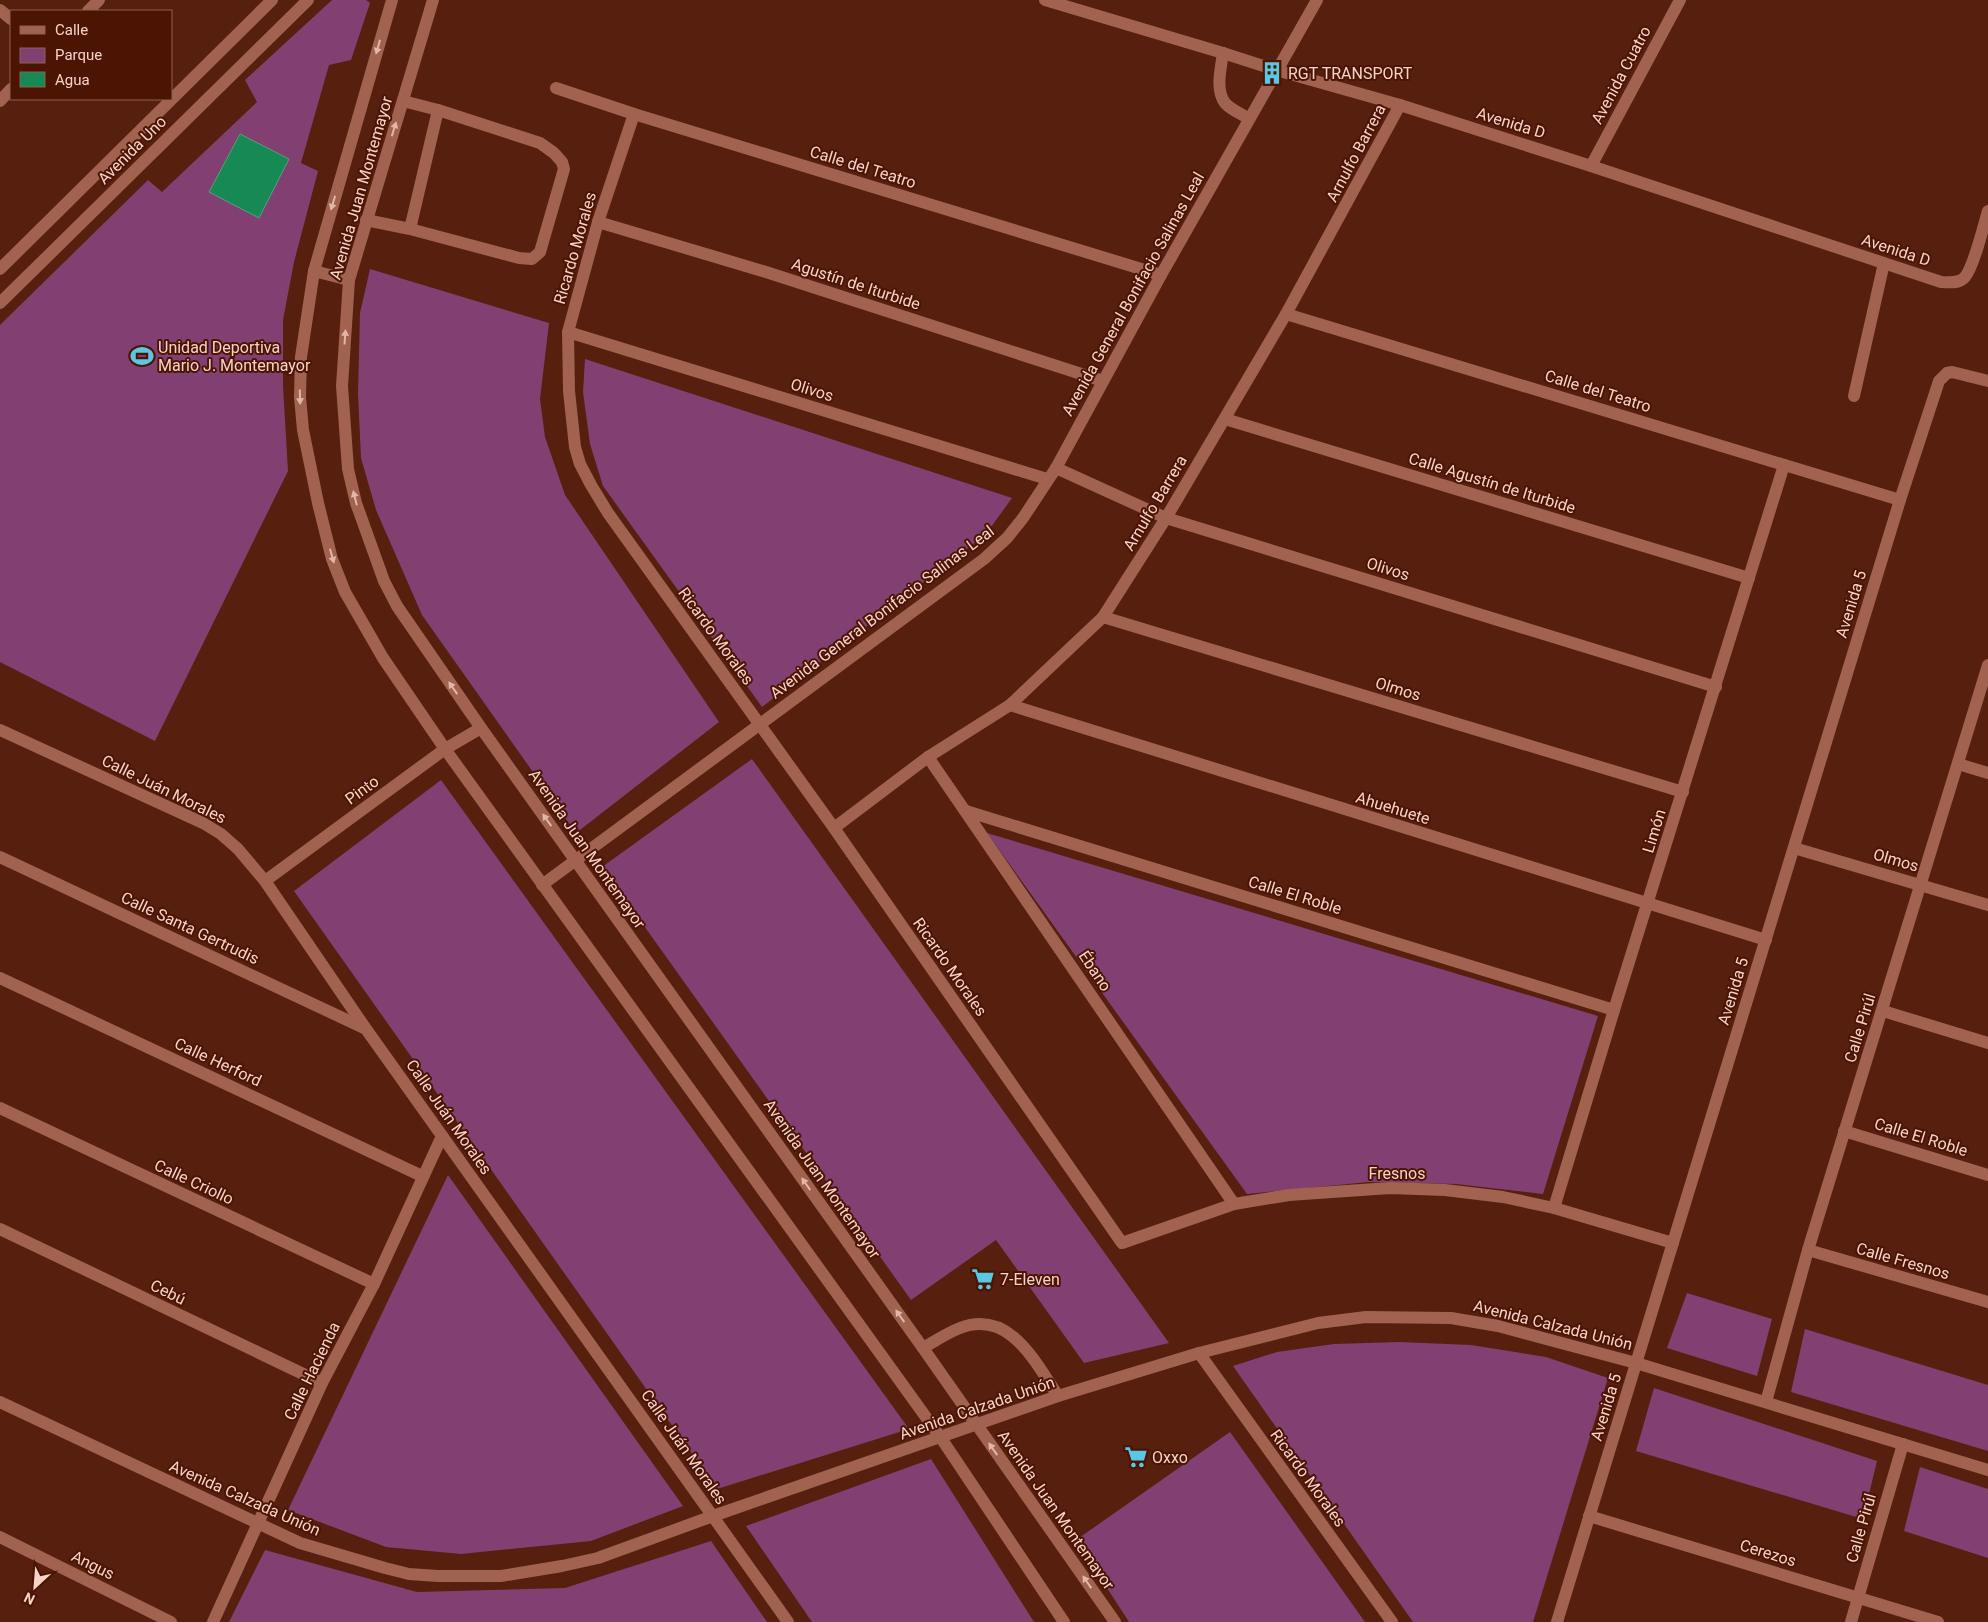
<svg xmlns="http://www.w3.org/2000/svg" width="1988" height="1622" font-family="Roboto,sans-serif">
<rect width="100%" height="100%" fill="#571f0e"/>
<g fill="#823f72">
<polygon points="332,0 366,0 370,3 351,60 329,65 301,163 318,171 294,262 283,320 283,386 288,471 155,741 0,662 0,325 148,180 162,192 257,102 245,80"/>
<polygon points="370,269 549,323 540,399 545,437 565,495 719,722 576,833 422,615 376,510 361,458 358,394 360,313"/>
<polygon points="585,359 1012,498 986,534 762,707 603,486 590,444 583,392"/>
<polygon points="752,759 1169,1343 1084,1363 996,1240 911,1300 602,867"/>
<polygon points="441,780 909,1429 717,1489 294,891"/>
<polygon points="987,833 1598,1016 1543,1194 1456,1184 1368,1182 1247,1194"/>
<polygon points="448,1175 683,1506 591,1541 461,1554 386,1547 288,1510"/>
<polygon points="1687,1293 1772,1319 1757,1376 1667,1348"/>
<polygon points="1805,1329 1988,1385 1988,1451 1791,1392"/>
<polygon points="1399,1342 1471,1345 1546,1357 1608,1378 1533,1622 1413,1622 1233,1366 1277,1352 1334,1344"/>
<polygon points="1654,1388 1877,1461 1863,1519 1636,1451"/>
<polygon points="1230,1432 1365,1622 1129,1622 1076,1540"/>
<polygon points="931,1459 1034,1622 812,1622 746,1526"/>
<polygon points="1920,1467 1988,1489 1988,1558 1904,1531"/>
<polygon points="711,1541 767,1622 229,1622 265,1550 417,1592 565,1588"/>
</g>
<polygon fill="#168955" stroke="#5a9f78" points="240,134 289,159 259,218 209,192"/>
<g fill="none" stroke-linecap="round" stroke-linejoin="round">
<g stroke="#a1624f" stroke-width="12">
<polyline points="392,0 314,271 301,357 300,397 303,430 318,503 332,559 345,592 383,658 445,749 941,1438 1064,1622"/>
<polyline points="433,0 349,280 342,386 348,469 356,503 384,581 397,606 481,728 923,1348 1115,1622"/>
<path d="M1045 0 1223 53 1276 70 1400 105 1591 166 1941 282C1949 282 1958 284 1964 278 1973 270 1984 224 1988 211"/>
<polyline points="0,10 11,19"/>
<polyline points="88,11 99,0"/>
<path d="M1223 53C1221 68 1215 90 1225 103 1231 110 1242 114 1249 119"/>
<polyline points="556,88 634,114 1161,275"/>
<polyline points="0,101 11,89"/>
<polyline points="403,101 438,110"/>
<polyline points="634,114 598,222 568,332 569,391 575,447 580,464 591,485 608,513 834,828 1122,1243 1234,1204 1289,1195 1390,1188 1445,1190 1503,1197 1554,1208 1673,1243"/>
<polyline points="1591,166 1680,0"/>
<polyline points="366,220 410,229 519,258 532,259 540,252 564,169 562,162 554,153 540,143 438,110 410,229"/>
<polyline points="598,222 766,272 1103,381"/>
<polyline points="0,269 272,0"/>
<polyline points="314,271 349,280"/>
<polyline points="0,303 308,0"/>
<polyline points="1286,314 1900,500"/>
<polyline points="568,332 1047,479"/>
<polyline points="1854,396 1884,263"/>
<polyline points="1225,419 1749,578"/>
<polyline points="1056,468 1166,518 1716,687"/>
<polyline points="1103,617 1683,792"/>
<polyline points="1010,705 1766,940"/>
<polyline points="0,730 203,823 221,834 238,849 265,881 366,1029 788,1622"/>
<polyline points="928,757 1234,1204"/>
<polyline points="1958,764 1988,773"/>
<polyline points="966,811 1614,1010"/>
<polyline points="834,828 928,757 1010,705 1103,617 1166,518 1286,314 1400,105"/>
<polyline points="1794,848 1988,905"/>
<polyline points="0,857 364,1028"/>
<polyline points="265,881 445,749 481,728"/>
<polyline points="542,885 984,559 1007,538 1023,518 1056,468 1161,275 1317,0"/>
<polyline points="0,978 422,1176"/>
<polyline points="1883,1011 1988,1043"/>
<polyline points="0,1108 374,1284"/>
<polyline points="1844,1131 1988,1175"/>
<polyline points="1554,1208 1614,1010 1784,465"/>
<polyline points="0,1229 322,1383"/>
<polyline points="1808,1250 1988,1302"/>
<path d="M923 1348C935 1341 947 1333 960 1328 1010 1309 1035 1362 1058 1396"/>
<polyline points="1199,1353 1392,1622"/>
<polyline points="0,1402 300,1543 385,1568 409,1574 438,1576 501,1576 562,1566 598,1558 713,1516 1058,1396 1199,1353 1318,1323 1366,1317 1451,1318 1498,1326 1636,1363 1988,1470"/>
<polyline points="1766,1402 1808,1250 1988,665"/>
<polyline points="1589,1516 1938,1622"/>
<polyline points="0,1537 171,1622"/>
<polyline points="213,1622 322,1383 374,1284 442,1136"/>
<polyline points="1557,1622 1900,500 1939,381 1947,373 1952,372 1988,381"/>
<polyline points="1851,1622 1903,1444"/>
</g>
</g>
<defs><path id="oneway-solid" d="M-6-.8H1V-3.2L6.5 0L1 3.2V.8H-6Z" transform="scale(1.25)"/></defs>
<g fill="#e2b7aa">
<use href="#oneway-solid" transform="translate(378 47) rotate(106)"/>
<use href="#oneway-solid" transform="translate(394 129) rotate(-73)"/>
<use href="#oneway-solid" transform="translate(333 203) rotate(107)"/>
<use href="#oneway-solid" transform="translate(345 337) rotate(-86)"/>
<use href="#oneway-solid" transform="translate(300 397) rotate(88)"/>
<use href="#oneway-solid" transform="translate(355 498) rotate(-104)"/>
<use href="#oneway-solid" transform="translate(332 556) rotate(74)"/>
<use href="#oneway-solid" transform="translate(453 688) rotate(-125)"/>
<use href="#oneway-solid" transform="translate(547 820) rotate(-125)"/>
<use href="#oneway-solid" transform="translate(806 1184) rotate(-125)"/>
<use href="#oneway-solid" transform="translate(900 1316) rotate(-125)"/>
<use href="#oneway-solid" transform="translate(993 1449) rotate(-125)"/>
<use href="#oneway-solid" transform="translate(1087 1582) rotate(-125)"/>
</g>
<defs>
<symbol id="building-bare" viewBox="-9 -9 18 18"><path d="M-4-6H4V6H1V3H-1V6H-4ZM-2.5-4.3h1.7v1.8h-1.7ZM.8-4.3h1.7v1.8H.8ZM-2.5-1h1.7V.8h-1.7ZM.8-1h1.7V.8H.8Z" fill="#59c8e4" stroke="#4b1403" stroke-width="2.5" paint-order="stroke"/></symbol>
<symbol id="stadium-bare" viewBox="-9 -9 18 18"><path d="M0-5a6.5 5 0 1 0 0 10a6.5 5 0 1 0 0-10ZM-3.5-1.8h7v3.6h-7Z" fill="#59c8e4" stroke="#4b1403" stroke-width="2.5" paint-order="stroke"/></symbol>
<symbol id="supermarket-bare" viewBox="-9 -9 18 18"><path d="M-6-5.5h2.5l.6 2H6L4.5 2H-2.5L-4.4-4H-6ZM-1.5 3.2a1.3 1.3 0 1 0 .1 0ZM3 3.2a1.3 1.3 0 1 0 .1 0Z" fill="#59c8e4" stroke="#4b1403" stroke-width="2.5" paint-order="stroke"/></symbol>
</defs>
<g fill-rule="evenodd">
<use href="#building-bare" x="1256" y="57" width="32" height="32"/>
<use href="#stadium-bare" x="126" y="340" width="32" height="32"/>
<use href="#supermarket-bare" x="967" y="1263" width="32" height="32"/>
<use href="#supermarket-bare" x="1120" y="1441" width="32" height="32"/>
</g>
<g text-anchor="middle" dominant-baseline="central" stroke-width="4" stroke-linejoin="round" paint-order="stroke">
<g font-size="16" fill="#f8d3c8" stroke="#4b1403" text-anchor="start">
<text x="1288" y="73">RGT TRANSPORT</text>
<text x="158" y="347">Unidad Deportiva<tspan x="158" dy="18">Mario J. Montemayor</tspan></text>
<text x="1000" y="1279">7-Eleven</text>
<text x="1152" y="1457">Oxxo</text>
</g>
<g font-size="16" fill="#f8d3c8" stroke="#4b1403">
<text transform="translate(1621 75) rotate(-62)">Avenida Cuatro</text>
<text transform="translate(1511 123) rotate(17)">Avenida D</text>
<text transform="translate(132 150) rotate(-45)">Avenida Uno</text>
<text transform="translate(1356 153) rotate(-62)">Arnulfo Barrera</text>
<text transform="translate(863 167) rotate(17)">Calle del Teatro</text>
<text transform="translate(361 188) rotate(-74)">Avenida Juan Montemayor</text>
<text transform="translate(575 248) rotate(-74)">Ricardo Morales</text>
<text transform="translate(1896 250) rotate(18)">Avenida D</text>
<text transform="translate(856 284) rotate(18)">Agustín de Iturbide</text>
<text transform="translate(1133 294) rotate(-61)">Avenida General Bonifacio Salinas Leal</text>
<text transform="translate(812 390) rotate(17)">Olivos</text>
<text transform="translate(1598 391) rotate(17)">Calle del Teatro</text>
<text transform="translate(1492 483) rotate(17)">Calle Agustín de Iturbide</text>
<text transform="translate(1155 503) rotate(-59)">Arnulfo Barrera</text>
<text transform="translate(1388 569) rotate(17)">Olivos</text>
<text transform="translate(1851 604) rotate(-73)">Avenida 5</text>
<text transform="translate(882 612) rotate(-37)">Avenida General Bonifacio Salinas Leal</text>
<text transform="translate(716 636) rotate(54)">Ricardo Morales</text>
<text transform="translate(1398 689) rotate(17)">Olmos</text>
<text transform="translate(164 789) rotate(26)">Calle Juán Morales</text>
<text transform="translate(362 790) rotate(-36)">Pinto</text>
<text transform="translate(1393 808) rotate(17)">Ahuehuete</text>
<text transform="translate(1654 831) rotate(-73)">Limón</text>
<text transform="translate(587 849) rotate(55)">Avenida Juan Montemayor</text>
<text transform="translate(1896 860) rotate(16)">Olmos</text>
<text transform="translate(1295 895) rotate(17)">Calle El Roble</text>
<text transform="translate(190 928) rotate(25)">Calle Santa Gertrudis</text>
<text transform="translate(950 967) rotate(55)">Ricardo Morales</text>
<text transform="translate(1095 971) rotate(56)">Ébano</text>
<text transform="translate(1733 991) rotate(-73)">Avenida 5</text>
<text transform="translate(1860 1028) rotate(-73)">Calle Pirúl</text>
<text transform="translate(218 1062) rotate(25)">Calle Herford</text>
<text transform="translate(449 1117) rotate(55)">Calle Juán Morales</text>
<text transform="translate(1921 1137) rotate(17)">Calle El Roble</text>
<text x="1397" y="1173">Fresnos</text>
<text transform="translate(822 1179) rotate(55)">Avenida Juan Montemayor</text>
<text transform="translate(194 1182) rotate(25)">Calle Criollo</text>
<text transform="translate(1903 1261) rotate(16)">Calle Fresnos</text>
<text transform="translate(168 1292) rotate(26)">Cebú</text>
<text transform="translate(1553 1325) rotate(14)">Avenida Calzada Unión</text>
<text transform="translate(312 1371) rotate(-64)">Calle Hacienda</text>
<text transform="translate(1606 1407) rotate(-73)">Avenida 5</text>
<text transform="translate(977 1408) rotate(-19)">Avenida Calzada Unión</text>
<text transform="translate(684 1447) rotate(55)">Calle Juán Morales</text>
<text transform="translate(1308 1478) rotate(54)">Ricardo Morales</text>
<text transform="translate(245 1498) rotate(24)">Avenida Calzada Unión</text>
<text transform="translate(1056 1510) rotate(55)">Avenida Juan Montemayor</text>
<text transform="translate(1861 1528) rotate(-74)">Calle Pirúl</text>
<text transform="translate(1768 1553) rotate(17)">Cerezos</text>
<text transform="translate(93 1565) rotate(26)">Angus</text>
</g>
</g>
<rect x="10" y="10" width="162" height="90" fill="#4b1403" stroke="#906052"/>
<rect x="20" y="26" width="25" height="8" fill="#a1624f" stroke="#906052"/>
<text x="55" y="35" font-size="15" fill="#f8d3c8">Calle</text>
<rect x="20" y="48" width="25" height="15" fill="#823f72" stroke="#906052"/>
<text x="55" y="60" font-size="15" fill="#f8d3c8">Parque</text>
<rect x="20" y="72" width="25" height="15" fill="#168955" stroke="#906052"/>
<text x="55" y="85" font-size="15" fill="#f8d3c8">Agua</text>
<g transform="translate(35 1587) rotate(206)" stroke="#4b1403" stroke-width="4" paint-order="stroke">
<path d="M0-4L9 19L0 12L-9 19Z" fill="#f8d3c8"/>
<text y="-8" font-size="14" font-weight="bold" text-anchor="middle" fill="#f8d3c8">N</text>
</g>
</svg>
